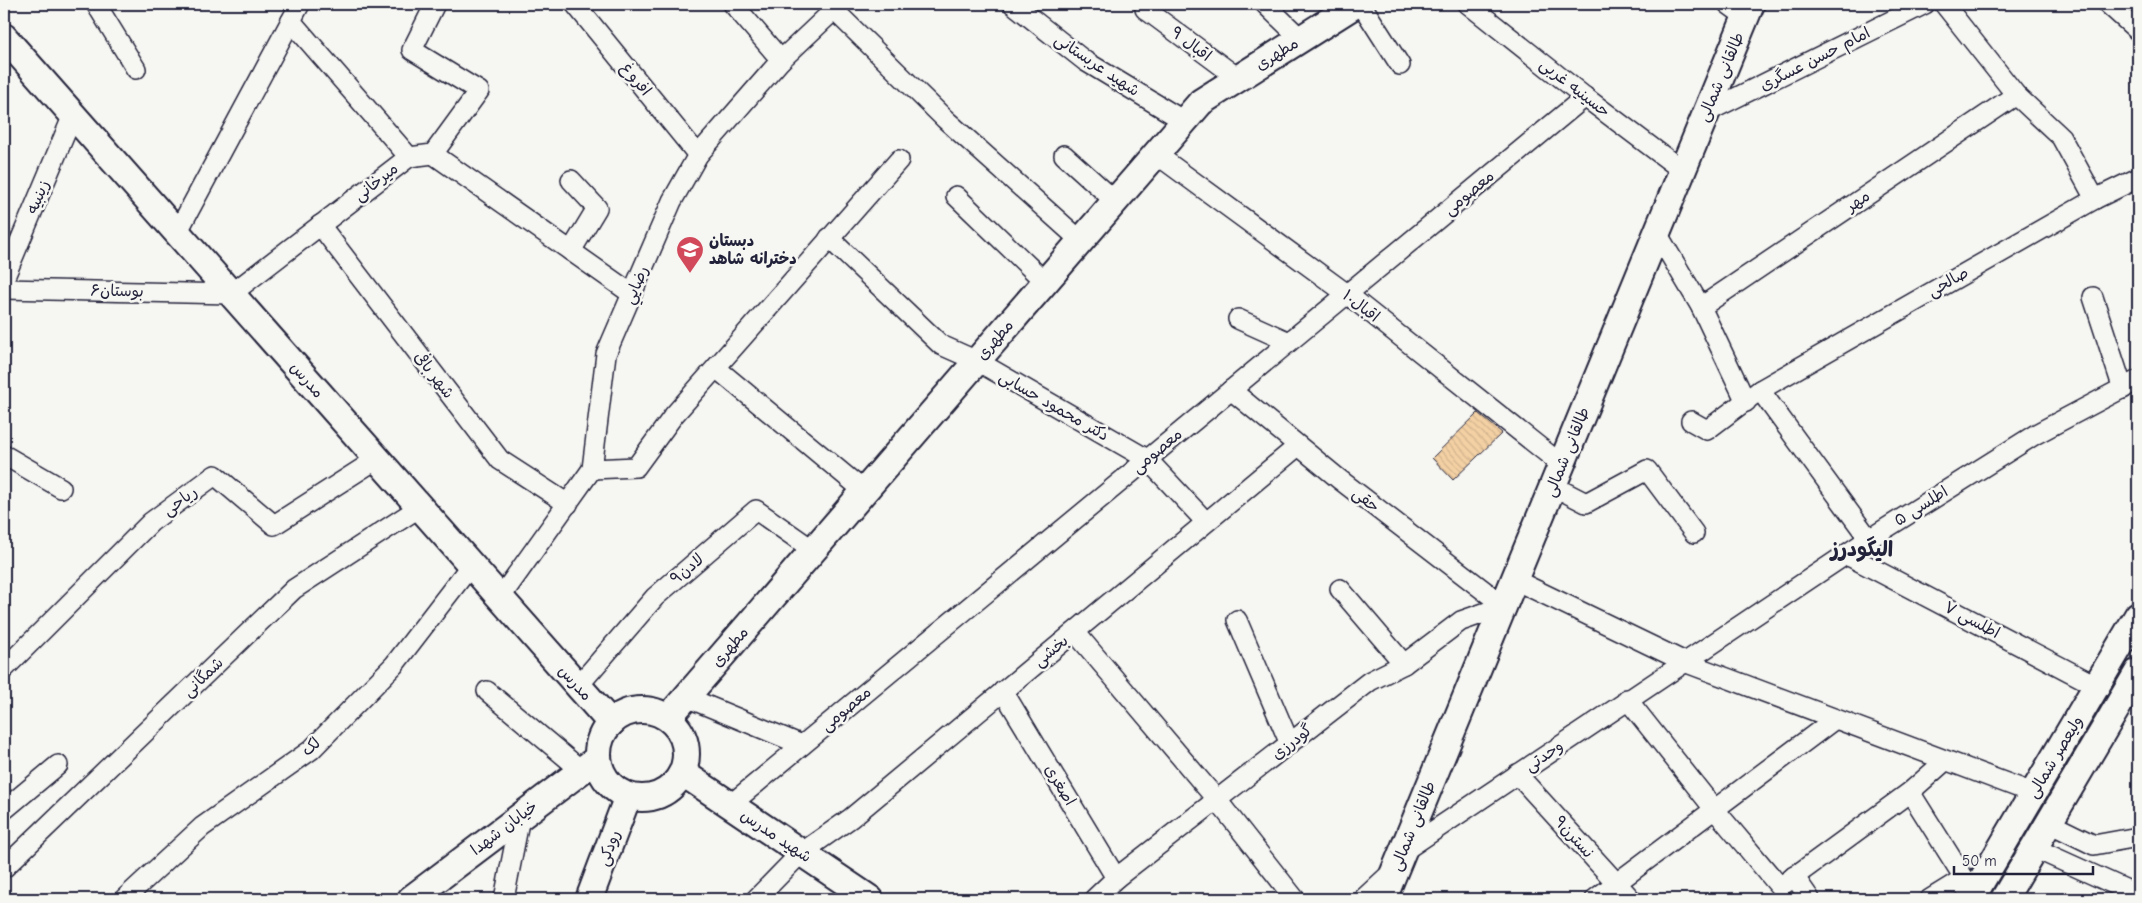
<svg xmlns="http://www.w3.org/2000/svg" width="2142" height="903" font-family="'Comic Neue','Playpen Sans Arabic',sans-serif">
<defs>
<pattern id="building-back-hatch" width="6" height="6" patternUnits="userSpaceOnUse" patternTransform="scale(1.25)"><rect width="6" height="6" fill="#f4d1a4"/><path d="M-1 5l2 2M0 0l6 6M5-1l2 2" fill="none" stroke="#d1b38e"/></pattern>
</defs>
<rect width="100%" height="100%" fill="#f6f6f2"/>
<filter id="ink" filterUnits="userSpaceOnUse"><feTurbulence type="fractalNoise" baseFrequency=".02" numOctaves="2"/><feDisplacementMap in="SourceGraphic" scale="10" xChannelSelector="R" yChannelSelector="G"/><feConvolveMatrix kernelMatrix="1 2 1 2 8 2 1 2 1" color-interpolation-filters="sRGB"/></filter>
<g filter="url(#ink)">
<polygon fill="url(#building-back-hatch)" stroke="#22223b" points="1478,413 1502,433 1453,480 1432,458"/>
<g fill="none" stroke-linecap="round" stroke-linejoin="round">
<defs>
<g id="street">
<polyline points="96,4 136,69"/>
<polyline points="575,4 698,155"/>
<polyline points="733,4 781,60"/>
<polyline points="1013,4 1085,61 1184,121"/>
<polyline points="1265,4 1301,39"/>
<polyline points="1361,4 1400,65"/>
<polyline points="1468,4 1585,97 1683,171"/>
<polyline points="1728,4 1746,17"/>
<polyline points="1944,4 2016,95 2061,137 2095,199"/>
<polyline points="2108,4 2138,31"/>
<polyline points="1145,9 1238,78"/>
<polyline points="834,10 945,119 1081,241"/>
<polyline points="291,21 409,157"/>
<polyline points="1705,113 1925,4"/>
<polyline points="433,154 632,294"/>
<polyline points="1156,154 1347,294 1562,465"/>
<polyline points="1064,155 1115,201"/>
<polyline points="956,196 1045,282"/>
<polyline points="320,225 500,460 568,504"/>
<polyline points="177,233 300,4"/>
<polyline points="1657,233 1701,307 1746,402"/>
<polyline points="829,238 941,345 977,361 1147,459 1206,522"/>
<polyline points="571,251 597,208 571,180"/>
<polyline points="4,279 73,115"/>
<polyline points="4,289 231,294 409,157 433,154 479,91 412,50 435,4"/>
<polyline points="2093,297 2123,389"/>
<polyline points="1701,307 2016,95"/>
<polyline points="1238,319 1289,342"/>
<polyline points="716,368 864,491"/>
<polyline points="1231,390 1339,479 1504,606"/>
<polyline points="1760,390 2095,199 2138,178"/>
<polyline points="1691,421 1707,430 1760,390 1869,539"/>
<polyline points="4,455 61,488"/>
<polyline points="592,469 636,467 674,415 899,160"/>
<polyline points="1553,486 1586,503 1647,470 1694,533"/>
<polyline points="1847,555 2097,686"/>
<polyline points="1515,580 1687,663 2033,793"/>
<polyline points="1340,589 1404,664"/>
<polyline points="500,598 592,469 606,354 672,201 698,155 781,60 834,10 837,4"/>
<polyline points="1237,620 1290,744"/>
<polyline points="1075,632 1217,800 1295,899"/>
<polyline points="4,669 151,522 215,475 274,525 377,459"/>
<polyline points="578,686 655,597 756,510 813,550"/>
<polyline points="487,691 581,770"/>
<polyline points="1003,691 1116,878"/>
<polyline points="686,697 802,745"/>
<polyline points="1627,699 1715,810 1780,887 1910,792 1945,761"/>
<polyline points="1517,774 1631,899"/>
<polyline points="1910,792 1964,878 1969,899"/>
<polyline points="730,805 1585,97"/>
<polyline points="4,810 58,765"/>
<polyline points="2049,823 2094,845 2138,837"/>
<polyline points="2034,848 2138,895"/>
<polyline points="1402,852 1869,539 2036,434 2138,380"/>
<polyline points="4,868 294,589 420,507"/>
<polyline points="1794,876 1810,899"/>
<polyline points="124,899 202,827 311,750 394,665 471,565"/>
<polyline points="504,899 520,817"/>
<polyline points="756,899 801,853 851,818 1298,446"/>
<polyline points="1094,899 1116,878 1370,681 1404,664 1461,621 1504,606"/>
<polyline points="1363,899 1391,873"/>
<polyline points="1595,899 1835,719"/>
<polyline points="1930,899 1964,878"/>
</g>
<g id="secondary">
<polyline points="4,37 611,723"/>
<circle cx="642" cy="754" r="44"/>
<polyline points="668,718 1201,102 1356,4"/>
<polyline points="683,773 870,899"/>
<polyline points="411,899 598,758"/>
<polyline points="589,899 628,796"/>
<polyline points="1383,899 1751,4"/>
<polyline points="1971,899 2138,615"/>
<polyline points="2004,899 2138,672"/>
</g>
</defs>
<use href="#street" stroke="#22223b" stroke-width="22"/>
<use href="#secondary" stroke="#22223b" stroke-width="30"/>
<use href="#street" stroke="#f6f6f2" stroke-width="19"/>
<use href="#secondary" stroke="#f6f6f2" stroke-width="26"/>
</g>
</g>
<defs>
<symbol id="school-pin" viewBox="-11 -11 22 30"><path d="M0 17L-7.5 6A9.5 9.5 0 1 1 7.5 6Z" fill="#d1495b" stroke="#f6f6f2"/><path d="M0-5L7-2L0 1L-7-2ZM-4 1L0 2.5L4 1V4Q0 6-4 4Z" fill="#fff"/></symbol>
</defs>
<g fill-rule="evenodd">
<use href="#school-pin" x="674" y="234" width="32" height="43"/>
</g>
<g text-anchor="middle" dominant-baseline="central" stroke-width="5" stroke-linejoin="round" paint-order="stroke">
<g font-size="16" fill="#22223b" stroke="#f6f6f2">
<text transform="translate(1191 44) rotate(37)">اقبال ۹</text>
<text transform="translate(1277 54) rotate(-32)">مطهری</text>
<text transform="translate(1815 59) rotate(-27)">امام حسن عسگری</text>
<text transform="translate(1097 65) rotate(34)">شهید عربستانی</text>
<text transform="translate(1721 77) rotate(-67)">طالقانی شمالی</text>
<text transform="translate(636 79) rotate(51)">افروغ</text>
<text transform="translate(1575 88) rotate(38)">حسینیه غربی</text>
<text transform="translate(376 182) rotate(-38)">میرخانی</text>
<text transform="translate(1469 193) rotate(-40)">معصومی</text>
<text transform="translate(38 197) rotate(-67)">زینبیه</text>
<text transform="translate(1858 201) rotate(-34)">مهر</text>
<text transform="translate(1948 282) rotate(-30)">صالحی</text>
<text transform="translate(636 285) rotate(-67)">رضایي</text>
<text transform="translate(117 291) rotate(1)">بوستان۶</text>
<text transform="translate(1361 306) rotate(38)">اقبال۱۰</text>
<text transform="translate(995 340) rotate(-49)">مطهری</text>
<text transform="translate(434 375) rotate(52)">شهر بافی</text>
<text transform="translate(307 380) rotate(49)">مدرس</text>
<text transform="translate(1054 406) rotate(30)">دکتر محمود حسابی</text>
<text transform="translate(1157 451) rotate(-40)">معصومی</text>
<text transform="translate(1567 452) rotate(-68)">طالقانی شمالی</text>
<text transform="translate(1366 500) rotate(38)">حقی</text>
<text transform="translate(180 501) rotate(-36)">ریاحی</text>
<text transform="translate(1921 506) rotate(-32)">اطلسی ۵</text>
<text transform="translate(687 569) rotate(-40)">لادن۹</text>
<text transform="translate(1972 620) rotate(28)">اطلسی ۷</text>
<text transform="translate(730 647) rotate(-49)">مطهری</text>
<text transform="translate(1051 651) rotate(-40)">بخشی</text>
<text transform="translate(203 677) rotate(-44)">شمگانی</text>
<text transform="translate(575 683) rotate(48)">مدرس</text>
<text transform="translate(846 709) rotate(-40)">معصومی</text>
<text transform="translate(1292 742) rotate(-38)">گودرزی</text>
<text transform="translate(311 747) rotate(-41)">لک</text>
<text transform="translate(1544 756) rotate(-34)">وحدتی</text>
<text transform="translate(2055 757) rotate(-59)">ولیعصر شمالی</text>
<text transform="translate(1060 785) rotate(59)">اصغری</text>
<text transform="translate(1413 826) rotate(-68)">طالقانی شمالی</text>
<text transform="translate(504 828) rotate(-37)">خیابان شهدا</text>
<text transform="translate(776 836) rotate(34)">شهید مدرس</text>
<text transform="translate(1574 837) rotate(48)">نسترن۹</text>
<text transform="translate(609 848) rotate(-69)">رودکی</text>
</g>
<g font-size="16" font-weight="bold" fill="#22223b" stroke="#f6f6f2" text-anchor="start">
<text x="709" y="241">دبستان<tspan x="709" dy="18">دخترانه شاهد</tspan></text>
</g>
<g font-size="21" font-weight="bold" fill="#22223b" stroke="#f6f6f2">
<text x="1862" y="549">الیگودرز</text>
</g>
</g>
<rect width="2142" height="903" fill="none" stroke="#f6f6f2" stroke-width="20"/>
<rect x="10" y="10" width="2122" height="883" fill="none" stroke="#22223b" stroke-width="2" filter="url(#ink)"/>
<path d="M1954 866v8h139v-8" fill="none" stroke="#22223b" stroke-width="2.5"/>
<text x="1962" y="866" font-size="15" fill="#22223b" stroke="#f6f6f2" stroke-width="4" paint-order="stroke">50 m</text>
</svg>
